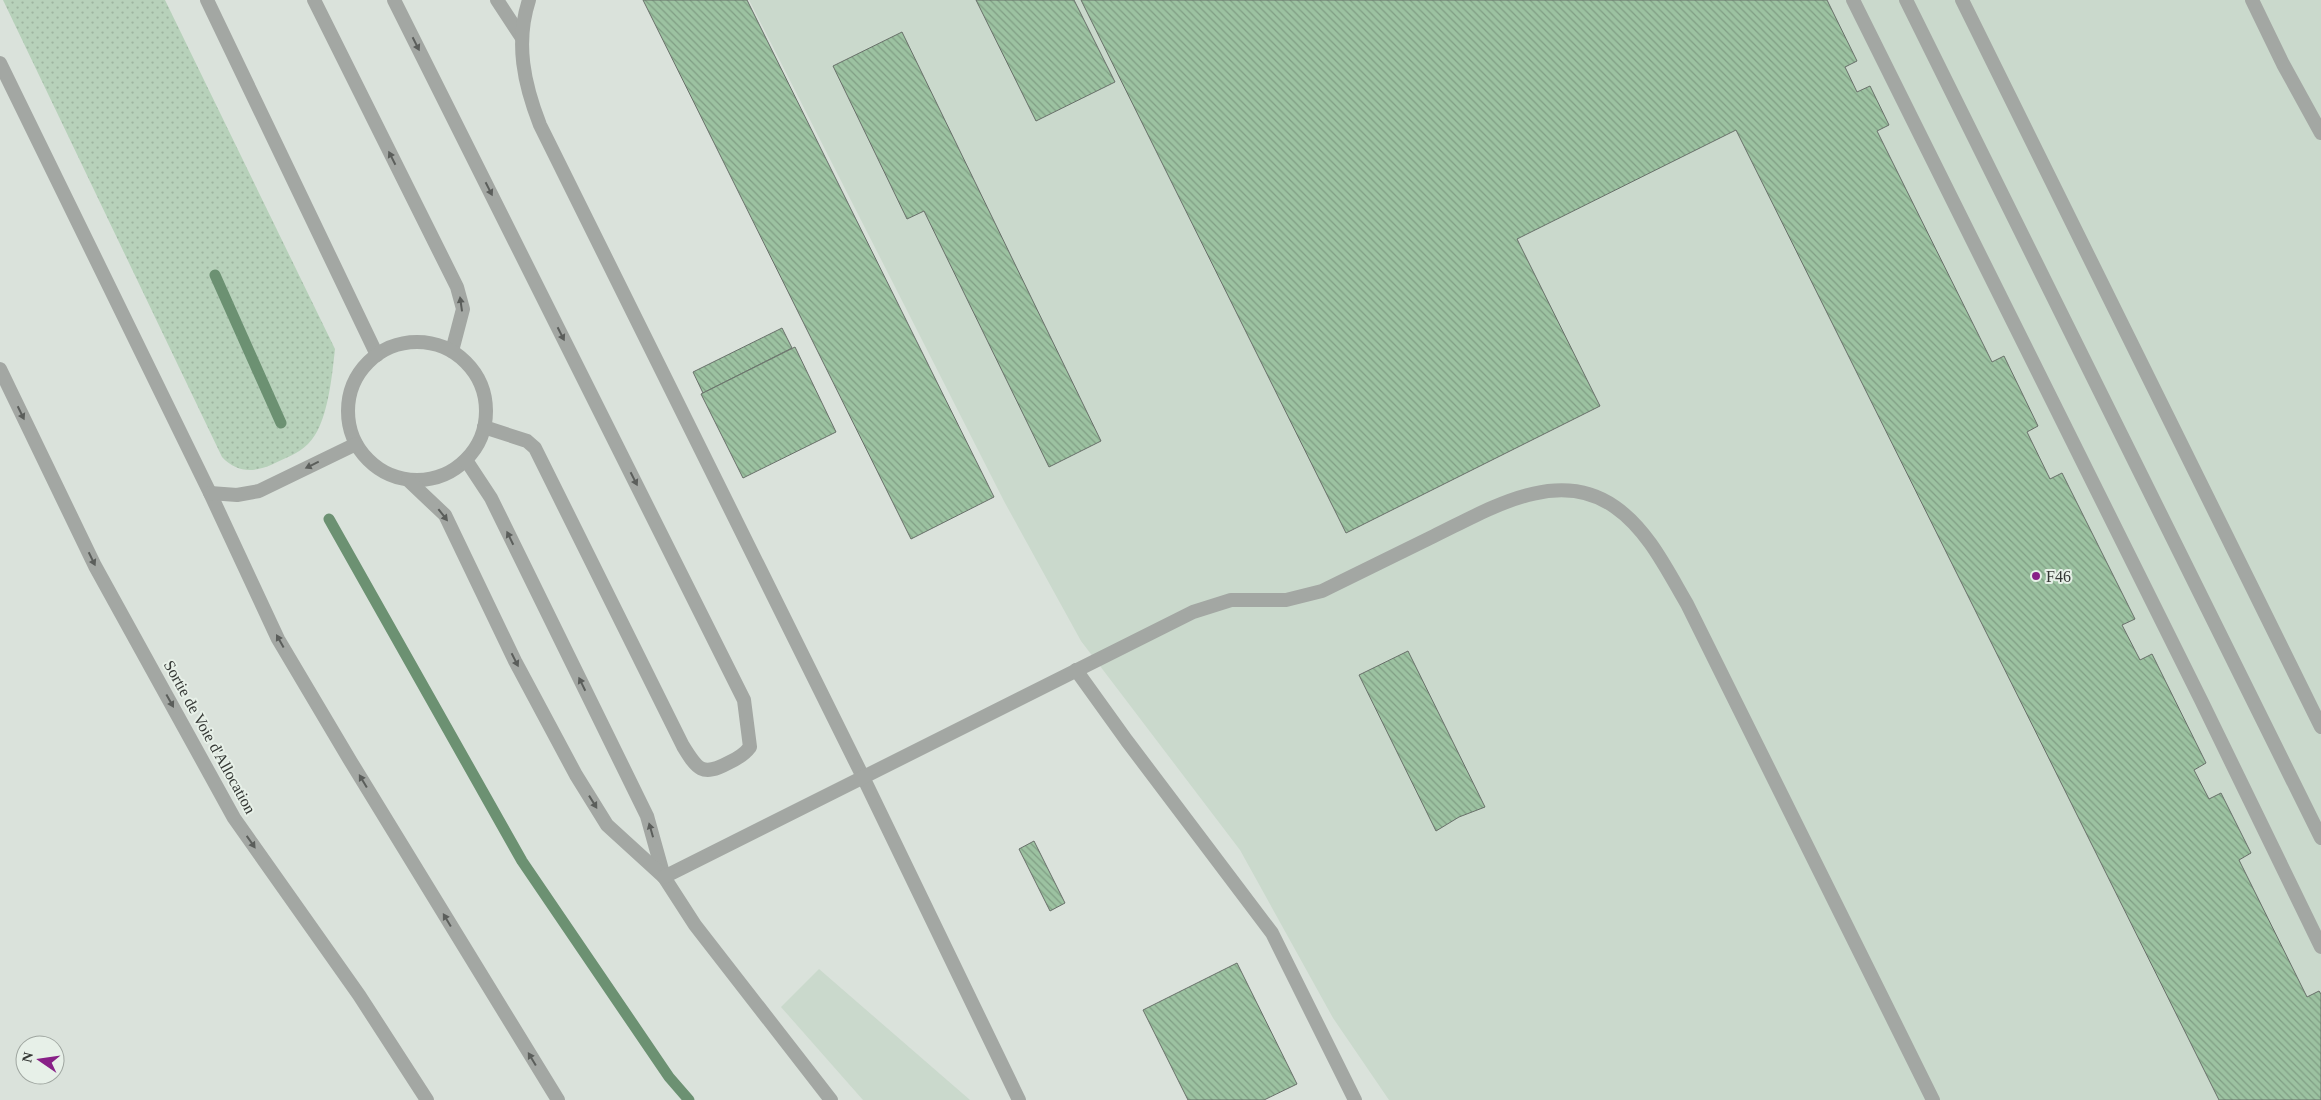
<svg xmlns="http://www.w3.org/2000/svg" width="2321" height="1100" font-family="'Times New Roman',serif">
<defs>
<pattern id="grass-dots" width="8" height="8" patternUnits="userSpaceOnUse" patternTransform="scale(1.25)"><rect width="8" height="8" fill="#b7d1ba"/><path d="M2 2h.1M6 6h.1" fill="none" stroke="#9eb4a0" stroke-width="1.8" stroke-linecap="round"/></pattern>
<pattern id="building-back-hatch" width="6" height="6" patternUnits="userSpaceOnUse" patternTransform="scale(1.25)"><rect width="6" height="6" fill="#9cc2a1"/><path d="M-1 5l2 2M0 0l6 6M5-1l2 2" fill="none" stroke="#809e84"/></pattern>
</defs>
<rect width="100%" height="100%" fill="#dae2db"/>
<g fill="#cad9cc">
<polygon points="749,0 2321,0 2321,1100 1389,1100 1333,1018 1240,850 1081,641 1005,503"/>
<polygon points="819,969 970,1100 863,1100 781,1007"/>
</g>
<path fill="url(#grass-dots)" d="M3 0H165L335 349C332 375 328 425 308 444 298 454 283 459 271 465 252 473 236 472 222 457Z"/>
<g fill="none" stroke-linecap="round" stroke-linejoin="round">
<g stroke="#6c9172" stroke-width="11">
<polyline points="215,275 281,423"/>
<polyline points="329,519 522,861 669,1077 689,1100"/>
</g>
</g>
<g fill="url(#building-back-hatch)" stroke="#69706a">
<polygon points="643,0 747,0 994,497 911,539"/>
<polygon points="976,0 1074,0 1115,82 1036,121"/>
<polygon points="1081,0 1827,0 1857,61 1845,67 1857,92 1870,86 1889,125 1877,131 1992,362 2004,356 2038,426 2027,432 2050,479 2062,473 2135,619 2122,625 2140,660 2152,654 2206,763 2194,770 2209,799 2221,793 2251,853 2239,860 2307,997 2319,991 2321,994 2321,1100 2219,1100 1736,130 1517,239 1600,406 1346,533"/>
<polygon points="902,32 1101,441 1049,467 924,211 907,219 833,66"/>
<polygon points="782,328 792,348 703,393 693,372"/>
<polygon points="795,347 836,432 743,478 701,394"/>
<polygon points="1408,651 1485,807 1459,817 1436,831 1359,675"/>
<polygon points="1034,841 1065,903 1050,911 1019,849"/>
<polygon points="1237,963 1297,1084 1264,1100 1188,1100 1143,1010"/>
</g>
<g fill="none" stroke-linecap="round" stroke-linejoin="round">
<g stroke="#a3a7a3" stroke-width="14">
<polyline points="207,0 377,355"/>
<polyline points="314,0 457,287 463,309 452,351"/>
<path d="M394 0 744 700 750 747C744 755 737 759 728 763 702 777 697 769 683 746L535 448 527 441 484 427"/>
<polyline points="497,0 522,38"/>
<path d="M529 0C515 43 524 84 540 125L863 777 1019 1100"/>
<polyline points="1853,0 2201,700 2321,947"/>
<polyline points="1906,0 2321,838"/>
<polyline points="1962,0 2321,727"/>
<polyline points="2252,0 2283,64 2321,133"/>
<polyline points="0,63 210,493 278,639 351,762 558,1100"/>
<circle cx="417" cy="411" r="69"/>
<polyline points="0,369 95,566 234,818 359,995 427,1100"/>
<polyline points="466,460 491,498 647,816 664,877"/>
<polyline points="408,480 445,515 515,661 576,775 607,825 664,877 695,925 831,1100"/>
<polyline points="210,493 237,495 259,491 356,444"/>
<polyline points="1076,670 1127,741 1272,933 1355,1100"/>
<path d="M664 877 1193 612 1231 600H1286L1322 591C1359 573 1397 554 1434 536 1488 510 1557 466 1615 507 1648 530 1667 570 1687 604L1933 1100"/>
</g>
</g>
<defs><path id="oneway-solid" d="M-6-.8H1V-3.2L6.5 0L1 3.2V.8H-6Z" transform="scale(1.25)"/></defs>
<g fill="#5b5e5b">
<use href="#oneway-solid" transform="translate(416 44) rotate(63)"/>
<use href="#oneway-solid" transform="translate(392 158) rotate(-117)"/>
<use href="#oneway-solid" transform="translate(489 189) rotate(63)"/>
<use href="#oneway-solid" transform="translate(461 304) rotate(-98)"/>
<use href="#oneway-solid" transform="translate(561 334) rotate(63)"/>
<use href="#oneway-solid" transform="translate(21 413) rotate(64)"/>
<use href="#oneway-solid" transform="translate(312 465) rotate(154)"/>
<use href="#oneway-solid" transform="translate(634 479) rotate(63)"/>
<use href="#oneway-solid" transform="translate(443 515) rotate(52)"/>
<use href="#oneway-solid" transform="translate(510 538) rotate(-116)"/>
<use href="#oneway-solid" transform="translate(92 559) rotate(64)"/>
<use href="#oneway-solid" transform="translate(280 641) rotate(-119)"/>
<use href="#oneway-solid" transform="translate(515 660) rotate(63)"/>
<use href="#oneway-solid" transform="translate(582 684) rotate(-116)"/>
<use href="#oneway-solid" transform="translate(170 701) rotate(61)"/>
<use href="#oneway-solid" transform="translate(363 781) rotate(-121)"/>
<use href="#oneway-solid" transform="translate(593 802) rotate(58)"/>
<use href="#oneway-solid" transform="translate(651 830) rotate(-106)"/>
<use href="#oneway-solid" transform="translate(251 842) rotate(55)"/>
<use href="#oneway-solid" transform="translate(447 920) rotate(-121)"/>
<use href="#oneway-solid" transform="translate(532 1059) rotate(-121)"/>
</g>
<circle fill="#882087" stroke="#e7f0e8" stroke-width="2" cx="2036" cy="576" r="5"/>
<g text-anchor="middle" dominant-baseline="central" stroke-width="4" stroke-linejoin="round" paint-order="stroke">
<g font-size="16" fill="#343734" stroke="#e7f0e8" text-anchor="start">
<text x="2046" y="576">F46</text>
</g>
<g font-size="16" fill="#343734" stroke="#e7f0e8">
<text transform="translate(210 737) rotate(61)">Sortie de Voie d'Allocation</text>
</g>
</g>
<g transform="translate(40 1060) rotate(283)"><circle r="24" fill="#e7f0e8" stroke="#9fa6a0"/>
<path d="M0-4L9 19L0 12L-9 19Z" fill="#882087"/>
<text y="-8" font-size="14" font-weight="bold" text-anchor="middle" fill="#343734">N</text>
</g>
</svg>
